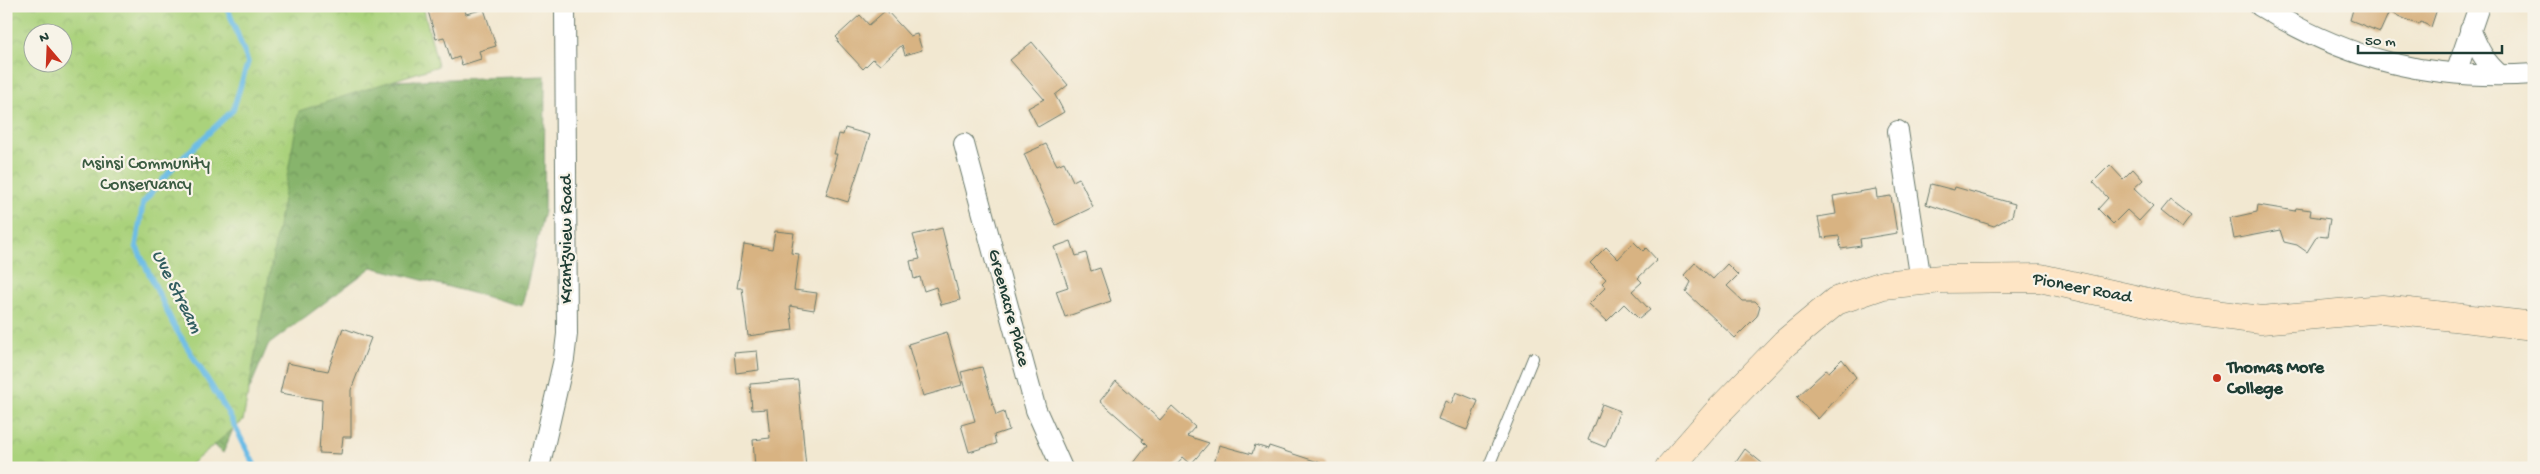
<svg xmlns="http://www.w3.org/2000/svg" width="2540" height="474" font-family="'Gochi Hand',sans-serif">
<defs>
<pattern id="forest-crowns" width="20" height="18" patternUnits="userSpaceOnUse" patternTransform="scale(1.25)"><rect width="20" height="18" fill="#87b46c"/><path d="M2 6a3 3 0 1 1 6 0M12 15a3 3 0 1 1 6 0" fill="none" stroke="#6e945a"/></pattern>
<pattern id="park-crowns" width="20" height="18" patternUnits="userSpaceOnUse" patternTransform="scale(1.25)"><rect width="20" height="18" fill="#aad27c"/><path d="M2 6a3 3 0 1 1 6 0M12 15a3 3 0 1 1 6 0" fill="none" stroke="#92b56c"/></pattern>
</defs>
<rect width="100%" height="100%" fill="#f7f3e8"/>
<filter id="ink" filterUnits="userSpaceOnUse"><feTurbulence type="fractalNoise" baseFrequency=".02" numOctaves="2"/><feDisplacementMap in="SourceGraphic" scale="10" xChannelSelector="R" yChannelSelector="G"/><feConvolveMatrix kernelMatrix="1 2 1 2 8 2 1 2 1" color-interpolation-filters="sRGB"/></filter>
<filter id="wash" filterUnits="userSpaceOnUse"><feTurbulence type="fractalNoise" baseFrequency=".0096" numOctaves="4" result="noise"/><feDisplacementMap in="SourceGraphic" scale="20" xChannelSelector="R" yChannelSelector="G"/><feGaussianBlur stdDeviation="1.12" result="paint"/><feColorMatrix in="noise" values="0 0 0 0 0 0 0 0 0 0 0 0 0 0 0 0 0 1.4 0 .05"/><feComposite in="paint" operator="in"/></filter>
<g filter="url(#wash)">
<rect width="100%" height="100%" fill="#f2e8d1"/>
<path fill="url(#forest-crowns)" stroke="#537850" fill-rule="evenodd" d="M6 6H385L390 81 545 76 544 211 522 306 372 267 268 345 223 453 83 325ZM32 32H62V62H32Z"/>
<path fill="url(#park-crowns)" stroke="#648858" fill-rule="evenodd" d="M6 6H423L438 66 299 111 243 421 186 468H6ZM32 32H62V62H32Z"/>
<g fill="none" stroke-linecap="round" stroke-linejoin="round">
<polyline stroke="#6abce6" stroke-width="5.5" points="224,6 229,12 248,62 233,110 177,163 143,203 136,246 174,326 227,411 256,468"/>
</g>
<g id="blocks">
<g fill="#d8b382">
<polygon points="443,6 464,6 466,14 484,9 496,46 479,51 481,59 462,65 459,57 451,60 444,37 436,39 428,11"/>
<polygon points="2354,6 2438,6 2431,27 2421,22 2419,25 2389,12 2380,32 2350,20"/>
<polygon points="886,10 910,36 917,34 922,50 905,55 902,45 880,65 873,59 863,69 837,41 838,39 836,37 860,15 869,25"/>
<polygon points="1032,42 1068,85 1055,95 1064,112 1038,127 1028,108 1044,99 1010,60"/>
<polygon points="845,128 870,135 848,202 826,195 836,164 834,164 837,154 834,154 839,134 843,135"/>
<polygon points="1046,144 1057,165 1064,162 1073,181 1079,178 1093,207 1056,225 1024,154"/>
<polygon points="2110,165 2123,179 2133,169 2143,180 2134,188 2153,206 2139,221 2127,210 2113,224 2098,209 2108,198 2093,182"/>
<polygon points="1931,184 1954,190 1955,187 2015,204 2012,216 1994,226 1926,204"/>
<polygon points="1876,189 1877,198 1891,196 1897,233 1860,239 1861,246 1841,249 1839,236 1822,238 1818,217 1836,214 1833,196"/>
<polygon points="2170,200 2191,216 2182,228 2161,211"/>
<polygon points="2258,205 2295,211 2296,208 2311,210 2310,216 2330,219 2327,237 2317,236 2307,252 2297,245 2284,242 2280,230 2234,239 2230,218 2257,212"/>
<polygon points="942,228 960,300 941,305 936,287 924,291 920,277 914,279 910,261 920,259 913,235"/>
<polygon points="775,231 794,233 791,253 799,254 794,290 817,293 814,310 790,306 793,330 748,336 742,288 737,288 744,244 772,249"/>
<polygon points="1071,241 1076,256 1086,253 1091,271 1100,268 1111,301 1065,317 1056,291 1068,287 1054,247"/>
<polygon points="1634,242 1643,251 1646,248 1657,260 1638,278 1642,282 1632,291 1650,310 1639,319 1624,304 1607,321 1589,304 1606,287 1602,283 1606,279 1590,263 1606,247 1618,259"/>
<polygon points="1695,263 1713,279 1727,264 1738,275 1727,286 1743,301 1755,301 1760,306 1757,316 1735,338 1686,292 1691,282 1684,275"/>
<polygon points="343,328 371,338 351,390 351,437 343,437 341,454 319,453 322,400 280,393 287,363 328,371"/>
<polygon points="947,332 962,385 923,396 908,344"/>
<polygon points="757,351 759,370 736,373 734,353"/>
<polygon points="1842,359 1856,377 1818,419 1797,397 1826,370 1829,372"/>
<polygon points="982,367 996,415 1004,412 1009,430 994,435 996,444 969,452 961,425 975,421 961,372"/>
<polygon points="798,380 806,468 755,468 753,440 770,438 767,409 752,410 750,384"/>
<polygon points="1116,381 1160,420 1172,406 1195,427 1187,436 1209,443 1191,464 1183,457 1173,468 1130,468 1147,446 1142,441 1143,439 1100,401"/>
<polygon points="1456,392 1478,401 1467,430 1438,419 1445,401 1451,404"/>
<polygon points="1602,404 1620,411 1605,447 1588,440"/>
<polygon points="1219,445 1252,454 1255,445 1268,449 1269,446 1321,463 1321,468 1213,468"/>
<polygon points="1745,449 1768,468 1732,468"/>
</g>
</g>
</g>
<g filter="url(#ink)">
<use href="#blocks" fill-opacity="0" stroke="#69796b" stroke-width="1"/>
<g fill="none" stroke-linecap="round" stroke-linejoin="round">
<defs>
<polyline id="lane" points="1488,468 1533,358"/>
<g id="street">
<path d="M2260 6C2347 60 2431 81 2534 74"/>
<path d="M2470 29C2478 48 2484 62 2500 75"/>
<polyline points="2456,73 2479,6"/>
<polyline points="1898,131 1921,281"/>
<polyline points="964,144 1036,410 1062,468"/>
<polyline points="539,468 564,359 567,334 565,6"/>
</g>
<polyline id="secondary" points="1669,468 1717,413 1785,343 1836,301 1883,285 1941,279 2040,278 2183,310 2261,320 2382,309 2534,326"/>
</defs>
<use href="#lane" stroke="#69796b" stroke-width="12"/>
<use href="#street" stroke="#69796b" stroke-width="22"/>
<use href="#secondary" stroke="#69796b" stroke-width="29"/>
<use href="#lane" stroke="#fff" stroke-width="10"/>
<use href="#street" stroke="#fff" stroke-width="20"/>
<use href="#secondary" stroke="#fee5c5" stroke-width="28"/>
</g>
</g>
<circle fill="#c8321e" stroke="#f7f3e8" stroke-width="2" cx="2217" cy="378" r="5"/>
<g text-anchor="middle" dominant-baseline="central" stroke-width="4.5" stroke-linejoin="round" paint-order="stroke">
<g font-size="18" fill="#3b5b42" stroke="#f7f3e8">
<text x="146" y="164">Msinsi Community<tspan x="146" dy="21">Conservancy</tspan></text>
</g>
<g font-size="18" fill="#1f3d34" stroke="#f7f3e8">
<text transform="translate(567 239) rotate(-90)">Krantzview Road</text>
<text transform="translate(2082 289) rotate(11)">Pioneer Road</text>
<text transform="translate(1008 308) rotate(75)">Greenacre Place</text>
</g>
<g font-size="18" font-weight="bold" fill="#1f3d34" stroke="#f7f3e8" text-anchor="start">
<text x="2227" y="368">Thomas More<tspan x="2227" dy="21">College</tspan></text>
</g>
<g font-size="19" font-style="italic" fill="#325d60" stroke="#f7f3e8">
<text transform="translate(176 292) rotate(63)">Uve Stream</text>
</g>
</g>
<rect width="2540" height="474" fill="none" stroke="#f7f3e8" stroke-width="25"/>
<g transform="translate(48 48) rotate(341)"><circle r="24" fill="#f7f3e8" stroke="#a1aaa0"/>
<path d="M0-4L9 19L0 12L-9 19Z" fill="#c8321e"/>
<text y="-8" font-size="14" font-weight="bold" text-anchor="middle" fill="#1f3d34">N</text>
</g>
<path d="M2358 45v8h144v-8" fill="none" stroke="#1f3d34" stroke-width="2.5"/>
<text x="2365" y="45" font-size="15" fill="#1f3d34" stroke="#f7f3e8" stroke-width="4" paint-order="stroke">50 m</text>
</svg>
